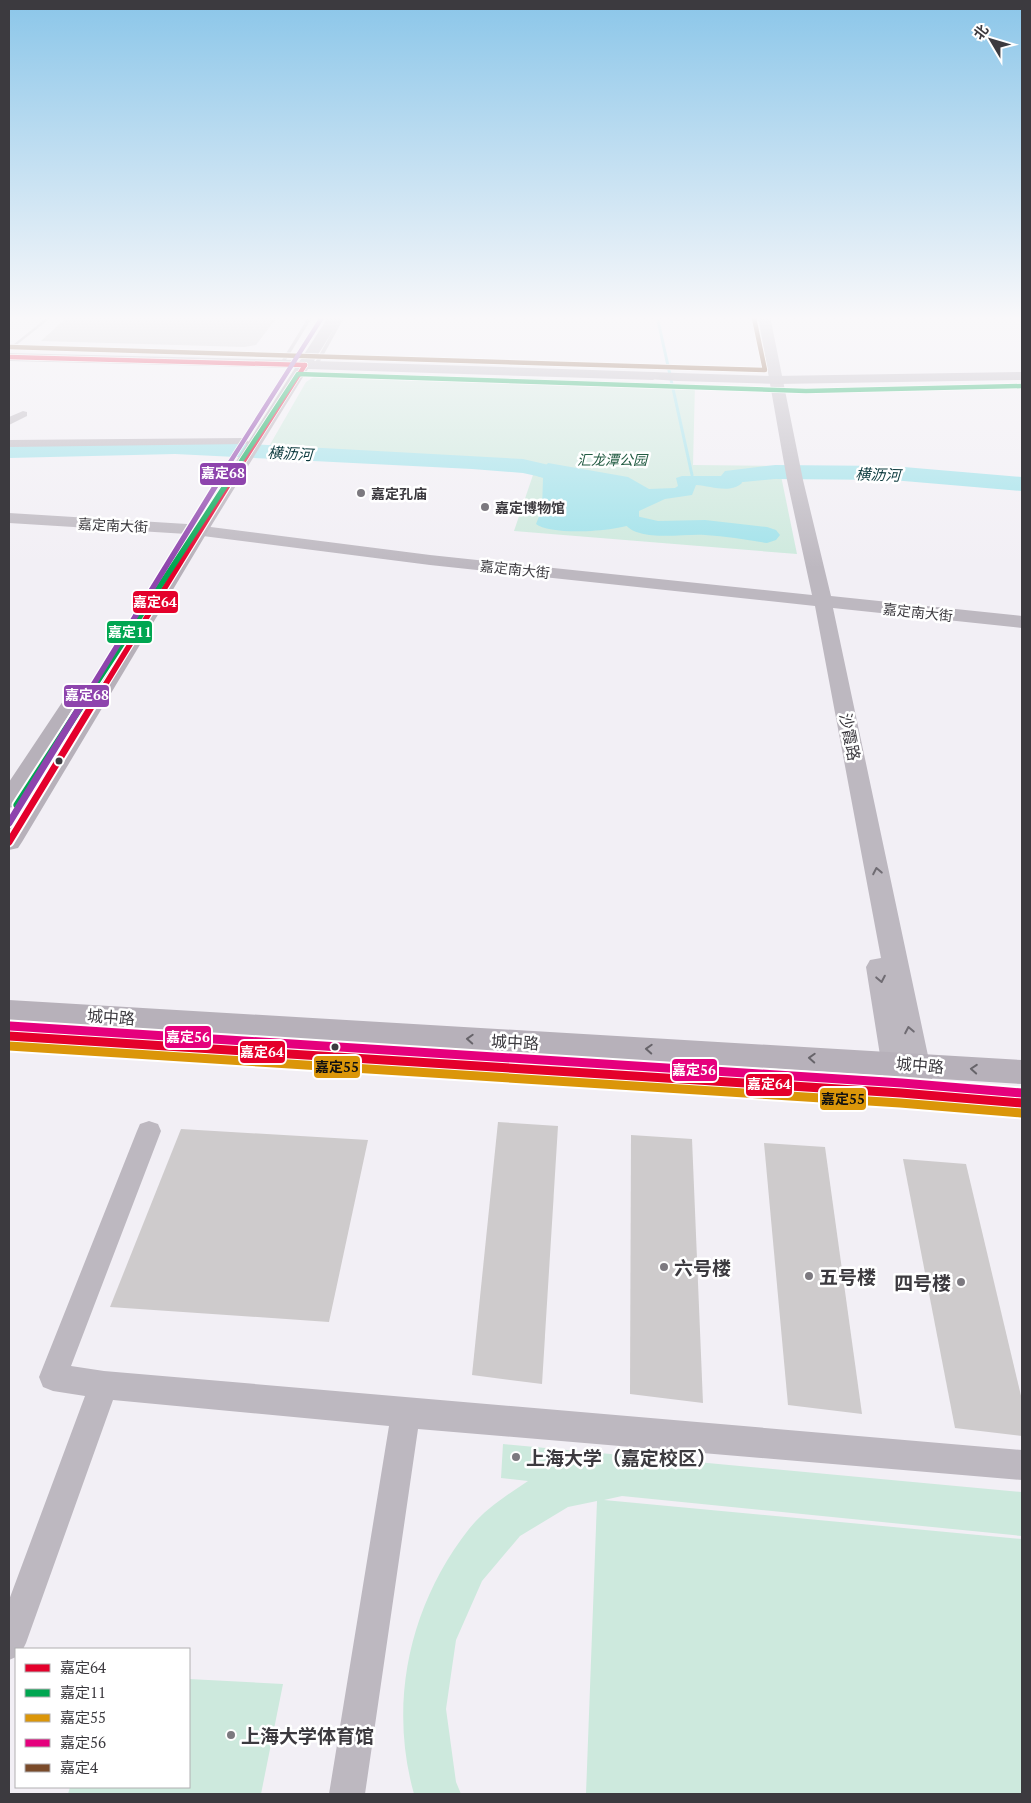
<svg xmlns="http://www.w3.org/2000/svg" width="1031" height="1803" font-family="'PT Serif','Noto Sans SC',serif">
<rect width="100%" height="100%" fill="#f2eff5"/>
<g fill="#cde9dd">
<polygon points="330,372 695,384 693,465 779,466 797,554 514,531 534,472 488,467 264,455 306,382 317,375"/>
<path d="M503 1444 1022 1492V1536L622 1496 604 1500 1022 1539V1794H586L597 1501 568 1507 520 1536 482 1581 456 1640 446 1709 456 1782 461 1794H414C388 1702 410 1604 469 1529 485 1509 507 1495 528 1481L501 1478Z"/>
<polygon points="189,1679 283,1684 261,1794 68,1794 70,1787 189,1787"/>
</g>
<path fill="#a0e2ea" d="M548 463 628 477 649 489 675 488 678 486 676 478 682 476H733L740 478 742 483C730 494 711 486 696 485L692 495 665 499 639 511V521C623 532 550 536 536 524L542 509 543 478 537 476Z"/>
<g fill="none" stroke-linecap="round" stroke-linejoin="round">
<polyline stroke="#a0e2ea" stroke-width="3" points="657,316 692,475"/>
<g fill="#a0e2ea" fill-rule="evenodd">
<polygon points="175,440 523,459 549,465 552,470 549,475 541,477 523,473 472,469 175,454 9,458 9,444"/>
<polygon points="775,465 892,466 1022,477 1022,491 892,480 775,479 733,483 725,481 721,476 725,471"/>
<path d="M636 516 658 521 705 520 767 527 776 530 780 535 776 540 767 543C747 540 726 536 705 535 684 533 638 543 624 523L627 518Z"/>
</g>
</g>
<g fill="#cecbcc">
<polygon points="68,316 278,316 256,345 244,347 41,341"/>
<polygon points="498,1122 558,1126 542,1384 472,1375"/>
<polygon points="181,1129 368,1140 329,1322 110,1307"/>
<polygon points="631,1135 692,1139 703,1403 630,1394"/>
<polygon points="764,1143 825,1147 862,1414 788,1405"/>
<polygon points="903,1159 966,1164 1022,1400 1022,1436 955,1428"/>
</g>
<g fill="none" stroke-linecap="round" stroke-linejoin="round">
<g fill="#bdb8c0" fill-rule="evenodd">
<polygon points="49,316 53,316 9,351 9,348"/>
<polygon points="309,316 313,316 283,365 279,365"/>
<polygon points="341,316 345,316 318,365 313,366"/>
</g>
<g fill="#bdb8c0" fill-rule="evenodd">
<polygon points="23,411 27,412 27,416 9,425 9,417"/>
<polygon points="243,438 249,442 247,444 9,447 9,440"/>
<polygon points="149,1121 158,1124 161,1131 71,1366 104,1371 1022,1450 1022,1480 418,1429 365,1794 329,1794 389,1426 113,1400 26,1643 23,1649 16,1649 16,1657 9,1660 9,1600 85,1396 53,1391 43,1387 39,1377 137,1131 140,1124"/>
</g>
<polygon fill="#bdb8c0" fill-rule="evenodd" points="758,316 770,316 803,480 831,596 1022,616 1022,628 833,608 930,1065 935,1095 930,1103 920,1107 909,1102 901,1105 891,1101 886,1093 866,967 870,960 881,958 815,606 430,565 187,534 9,523 9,513 187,524 430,555 812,595 787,480"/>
<polygon fill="#b4aeb7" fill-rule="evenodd" points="653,372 678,373 685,377 678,381 648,379 646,376"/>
<g fill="#b7b1ba" fill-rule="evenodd">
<polygon points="329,316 342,316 314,361 653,372 660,376 653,380 308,369 208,531 22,842 18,848 9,850 9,822 39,772 18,805 9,808 9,782 63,701 71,699 79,701 82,705 295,368 9,361 9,353 293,360 299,362"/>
<polygon points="1022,372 1022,380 777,384 678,381 671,377 678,373 774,376"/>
<polygon points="9,1000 1022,1060 1022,1084 9,1022"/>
<polygon points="9,1024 901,1080 1022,1090 1022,1116 901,1106 9,1048"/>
</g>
<defs>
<g id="bus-1-far3">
<polyline points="9,357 305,365"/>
<polyline points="233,478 305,365"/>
</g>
<polyline id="bus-1-far2" points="102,690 233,477"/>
<polyline id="bus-1-far1" points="9,842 102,689"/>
<polyline id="bus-1" points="9,1036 901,1093 1022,1103"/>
<polyline id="bus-2-far2" points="230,478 298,374 806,391 1022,386"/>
<polyline id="bus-2-far1" points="92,690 231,477"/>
<polyline id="bus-2" points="17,805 92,689"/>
<polyline id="bus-3" points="9,1046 900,1103 1021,1113"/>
<polyline id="bus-4" points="10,1026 902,1083 1022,1093"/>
<polyline id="bus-5" points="9,347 765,370 754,318"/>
<polyline id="bus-6-far2" points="220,478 323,316"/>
<polyline id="bus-6-far1" points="90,690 221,477"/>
<polyline id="bus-6" points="9,823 91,689"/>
</defs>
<use href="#bus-1-far3" stroke="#fff" stroke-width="6"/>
<use href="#bus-1-far2" stroke="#fff" stroke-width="8"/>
<use href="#bus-1-far1" stroke="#fff" stroke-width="11"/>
<use href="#bus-1" stroke="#fff" stroke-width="13"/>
<use href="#bus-2-far2" stroke="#fff" stroke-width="6"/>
<use href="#bus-2-far1" stroke="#fff" stroke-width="8"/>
<use href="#bus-2" stroke="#fff" stroke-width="11"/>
<use href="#bus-3" stroke="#fff" stroke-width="13"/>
<use href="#bus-4" stroke="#fff" stroke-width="13"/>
<use href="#bus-5" stroke="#fff" stroke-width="6"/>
<use href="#bus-6-far2" stroke="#fff" stroke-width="6"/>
<use href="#bus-6-far1" stroke="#fff" stroke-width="8"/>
<use href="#bus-6" stroke="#fff" stroke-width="11"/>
<use href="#bus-1-far3" stroke="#e4002b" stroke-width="4.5"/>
<use href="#bus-1-far2" stroke="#e4002b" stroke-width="5.5"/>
<use href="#bus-1-far1" stroke="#e4002b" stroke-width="7"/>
<use href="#bus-1" stroke="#e4002b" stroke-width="9"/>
<use href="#bus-2-far2" stroke="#00a651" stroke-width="4.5"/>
<use href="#bus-2-far1" stroke="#00a651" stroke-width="5.5"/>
<use href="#bus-2" stroke="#00a651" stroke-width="7"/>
<use href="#bus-3" stroke="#db9609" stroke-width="9"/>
<use href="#bus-4" stroke="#e5007d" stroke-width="9"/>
<use href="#bus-5" stroke="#7a4b2a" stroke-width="4.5"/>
<use href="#bus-6-far2" stroke="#8e44ad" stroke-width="4.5"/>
<use href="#bus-6-far1" stroke="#8e44ad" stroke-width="5.5"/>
<use href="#bus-6" stroke="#8e44ad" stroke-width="7"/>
</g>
<defs><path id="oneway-chevron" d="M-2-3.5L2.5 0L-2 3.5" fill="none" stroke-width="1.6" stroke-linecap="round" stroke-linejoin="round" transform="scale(1.25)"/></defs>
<g stroke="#706c73">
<use href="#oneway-chevron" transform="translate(877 871) rotate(-101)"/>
<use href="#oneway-chevron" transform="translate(881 979) rotate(79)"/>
<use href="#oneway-chevron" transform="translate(909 1030) rotate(-101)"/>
</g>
<g stroke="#67646a">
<use href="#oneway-chevron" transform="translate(470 1039) rotate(-177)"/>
<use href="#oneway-chevron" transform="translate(649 1049) rotate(-177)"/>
<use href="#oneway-chevron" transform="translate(812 1058) rotate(-177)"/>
<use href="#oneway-chevron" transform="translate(974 1069) rotate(-176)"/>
</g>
<linearGradient id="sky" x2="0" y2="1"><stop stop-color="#8bc6e9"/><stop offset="0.56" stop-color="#f9f8fa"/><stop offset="1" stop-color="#f9f8fa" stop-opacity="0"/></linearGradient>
<rect width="1031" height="568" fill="url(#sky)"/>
<g fill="#7c797f" stroke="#fff" stroke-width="2">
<circle cx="361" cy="493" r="5"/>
<circle cx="485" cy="507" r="5"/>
<circle cx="664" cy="1267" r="5"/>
<circle cx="809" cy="1276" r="5"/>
<circle cx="961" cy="1282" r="5"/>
<circle cx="516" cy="1457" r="5"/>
<circle cx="231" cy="1735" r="5"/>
</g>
<g fill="#3c3a3f" stroke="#fff" stroke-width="2">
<circle cx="59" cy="761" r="4.5"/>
<circle cx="335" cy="1047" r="4.5"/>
</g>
<g text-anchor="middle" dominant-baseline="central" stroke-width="5" stroke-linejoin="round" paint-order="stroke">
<g font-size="14" font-style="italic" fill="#235c43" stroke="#fff">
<text x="612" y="459">汇龙潭公园</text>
</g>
<g font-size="14" font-weight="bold" fill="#3c3a3f" stroke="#fff" text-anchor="start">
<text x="371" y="493">嘉定孔庙</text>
<text x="495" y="507">嘉定博物馆</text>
</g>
<g font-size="14" fill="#3c3a3f" stroke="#fff">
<text transform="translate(113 525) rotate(3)">嘉定南大街</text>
<text transform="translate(515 569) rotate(6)">嘉定南大街</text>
<text transform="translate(918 612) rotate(6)">嘉定南大街</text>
</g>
<g font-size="15" font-style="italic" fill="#0d3b3f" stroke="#fff">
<text transform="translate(290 453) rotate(3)">横沥河</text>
<text transform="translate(878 474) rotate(2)">横沥河</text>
</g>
<g font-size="16" fill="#3c3a3f" stroke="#fff">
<text transform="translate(850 737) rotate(79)">沙霞路</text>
<text transform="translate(111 1017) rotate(4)">城中路</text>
<text transform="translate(515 1042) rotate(3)">城中路</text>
<text transform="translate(920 1065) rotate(5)">城中路</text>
</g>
<g font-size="19" font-weight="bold" fill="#3c3a3f" stroke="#fff" text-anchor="start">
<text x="674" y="1267">六号楼</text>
<text x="819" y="1276">五号楼</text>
<text x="951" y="1282" text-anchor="end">四号楼</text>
<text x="526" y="1457">上海大学（嘉定校区）</text>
<text x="241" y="1735">上海大学体育馆</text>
</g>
</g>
<g stroke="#fff" stroke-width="2">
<rect x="199" y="462" width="48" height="24" rx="5" fill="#8e44ad"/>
<rect x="132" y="590" width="47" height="24" rx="5" fill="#e4002b"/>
<rect x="106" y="620" width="47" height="24" rx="5" fill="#00a651"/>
<rect x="63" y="684" width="47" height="24" rx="5" fill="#8e44ad"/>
<rect x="164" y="1025" width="48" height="24" rx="5" fill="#e5007d"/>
<rect x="239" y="1040" width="47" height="24" rx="5" fill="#e4002b"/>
<rect x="313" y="1055" width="48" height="24" rx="5" fill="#db9609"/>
<rect x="671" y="1058" width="47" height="24" rx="5" fill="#e5007d"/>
<rect x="745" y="1073" width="48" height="24" rx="5" fill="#e4002b"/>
<rect x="819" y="1087" width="48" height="24" rx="5" fill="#db9609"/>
</g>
<g font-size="14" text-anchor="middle" font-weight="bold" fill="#fff">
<text x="223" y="478">嘉定68</text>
<text x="155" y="607">嘉定64</text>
<text x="130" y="637">嘉定11</text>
<text x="87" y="700">嘉定68</text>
<text x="188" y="1042">嘉定56</text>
<text x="262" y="1057">嘉定64</text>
<text x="694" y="1075">嘉定56</text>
<text x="769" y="1089">嘉定64</text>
</g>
<g font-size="14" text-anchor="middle" font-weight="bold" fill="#111">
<text x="337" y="1072">嘉定55</text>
<text x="843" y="1104">嘉定55</text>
</g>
<rect width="1031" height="1803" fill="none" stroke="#3c3a3f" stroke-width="20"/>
<rect x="15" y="1648" width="175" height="140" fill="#ffffff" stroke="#b1b0b2"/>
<rect x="25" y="1664" width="25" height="8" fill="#e4002b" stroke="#b1b0b2"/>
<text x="60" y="1673" font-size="15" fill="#3c3a3f">嘉定64</text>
<rect x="25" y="1689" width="25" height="8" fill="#00a651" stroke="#b1b0b2"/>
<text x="60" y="1698" font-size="15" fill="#3c3a3f">嘉定11</text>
<rect x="25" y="1714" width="25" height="8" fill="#db9609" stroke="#b1b0b2"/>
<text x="60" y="1723" font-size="15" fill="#3c3a3f">嘉定55</text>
<rect x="25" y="1739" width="25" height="8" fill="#e5007d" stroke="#b1b0b2"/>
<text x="60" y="1748" font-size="15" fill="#3c3a3f">嘉定56</text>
<rect x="25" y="1764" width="25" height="8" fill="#7a4b2a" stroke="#b1b0b2"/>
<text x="60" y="1773" font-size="15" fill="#3c3a3f">嘉定4</text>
<g transform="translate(991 40) rotate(308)" stroke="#ffffff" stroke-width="4" paint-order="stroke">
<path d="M0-4L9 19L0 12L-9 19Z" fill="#3c3a3f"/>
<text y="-8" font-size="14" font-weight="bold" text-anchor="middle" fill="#3c3a3f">北</text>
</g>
</svg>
